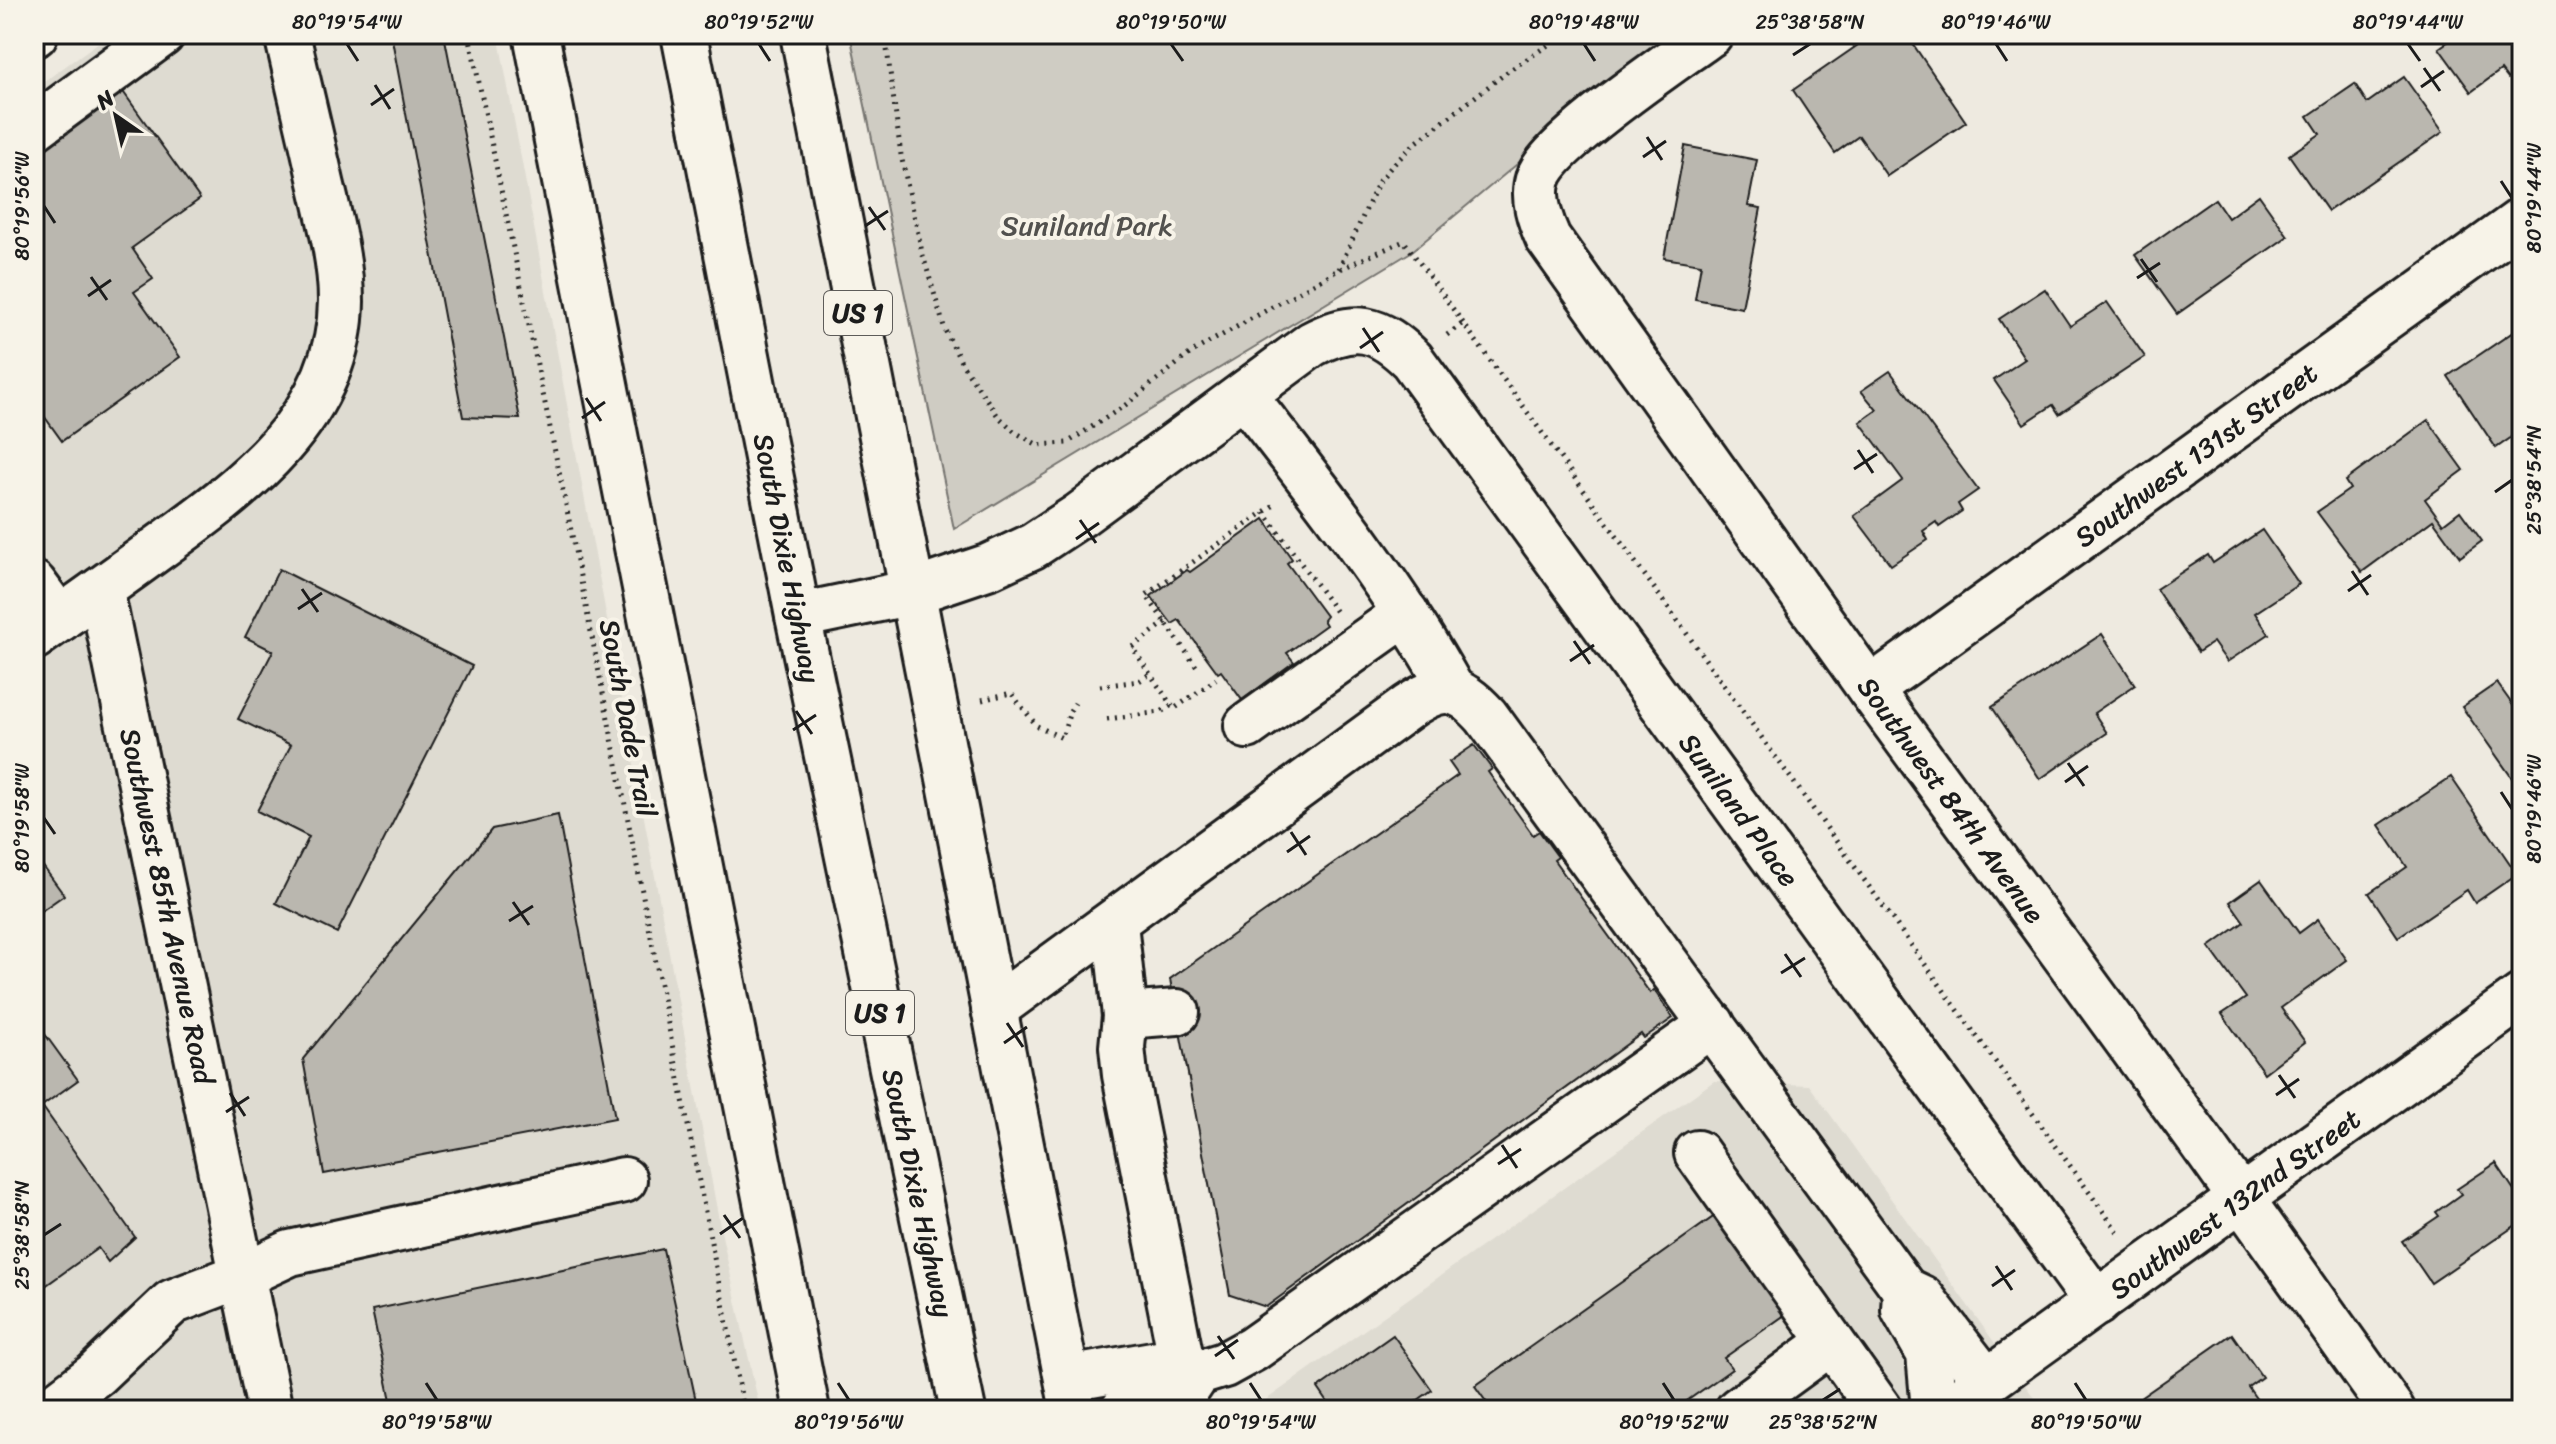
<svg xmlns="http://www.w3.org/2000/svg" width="2556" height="1444" font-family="Sriracha,sans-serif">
<rect width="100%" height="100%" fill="#eeeae0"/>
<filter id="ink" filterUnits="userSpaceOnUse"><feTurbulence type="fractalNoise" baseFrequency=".0125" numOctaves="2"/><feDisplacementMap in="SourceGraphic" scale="16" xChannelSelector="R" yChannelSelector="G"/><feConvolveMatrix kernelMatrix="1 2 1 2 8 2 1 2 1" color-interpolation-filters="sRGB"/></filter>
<g filter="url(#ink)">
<g fill="#dedbd1">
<polygon points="110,34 498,34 721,1231 760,1410 34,1410 34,89"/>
<polygon points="1714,1081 1809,1085 2043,1410 1252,1410"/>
</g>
<polygon fill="#cfccc3" stroke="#767470" stroke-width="2" points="850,34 1674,34 1411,252 954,529"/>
<g fill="#bab7af" stroke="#1c1c1c" stroke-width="2">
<polygon points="391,34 444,34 520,419 463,417"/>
<polygon points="1874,34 1906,34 1966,122 1887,176 1859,136 1835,153 1793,90"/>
<polygon points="2459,34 2522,34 2522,69 2508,79 2501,70 2471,92 2439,48"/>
<polygon points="2404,77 2443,132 2328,211 2289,155 2320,134 2308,116 2355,84 2367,103"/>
<polygon points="114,79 200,199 132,248 153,279 134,292 180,357 62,441 34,402 34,136"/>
<polygon points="1685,146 1757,160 1748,206 1761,208 1742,308 1695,299 1701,264 1664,258"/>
<polygon points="2259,195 2288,236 2177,314 2135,255 2215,199 2228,218"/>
<polygon points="2045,289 2070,326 2107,302 2145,357 2059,414 2053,405 2024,424 1994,380 2025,359 1999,319"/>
<polygon points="2522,326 2522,430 2496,448 2448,376"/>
<polygon points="1890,371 1978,490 1958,504 1962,511 1939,527 1936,522 1923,531 1928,540 1891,565 1854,516 1903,480 1860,422 1877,410 1861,391"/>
<polygon points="2428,420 2464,470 2425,499 2443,524 2460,511 2482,541 2460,557 2433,520 2362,572 2317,512 2350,489 2345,481"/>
<polygon points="1264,519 1292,559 1287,563 1326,616 1323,620 1326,625 1287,653 1294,662 1242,700 1221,671 1218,673 1179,620 1172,624 1151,596 1187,570 1190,572"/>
<polygon points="2262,530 2299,584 2255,613 2269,634 2227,662 2213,642 2198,652 2156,589 2208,555 2213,563"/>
<polygon points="279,569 472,666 337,933 276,903 309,837 257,811 291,745 238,719 273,651 245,637"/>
<polygon points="2102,634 2135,685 2094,713 2107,733 2040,779 1992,707"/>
<polygon points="2497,683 2522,718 2522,792 2462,707"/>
<polygon points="1474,745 1492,769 1488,772 1533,835 1539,831 1558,857 1554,860 1650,993 1654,990 1673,1018 1644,1038 1641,1034 1266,1307 1230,1295 1170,979 1458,775 1449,762"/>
<polygon points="2451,777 2517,874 2475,903 2467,890 2398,937 2369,893 2407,867 2379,825"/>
<polygon points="558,815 615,1118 324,1174 303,1059 492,829"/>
<polygon points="34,854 64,895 34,916"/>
<polygon points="2261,880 2299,933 2318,919 2347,960 2281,1008 2305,1042 2264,1073 2222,1014 2246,998 2209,947 2244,922 2230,902"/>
<polygon points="34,1019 78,1080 42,1106 135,1237 108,1262 98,1248 34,1294"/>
<polygon points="2496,1163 2522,1202 2522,1221 2431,1283 2402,1241 2439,1216 2436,1212 2461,1194 2457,1189"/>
<polygon points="1719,1213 1789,1312 1724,1358 1732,1369 1674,1410 1492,1410 1475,1386"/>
<polygon points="663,1249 698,1410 393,1410 372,1310"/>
<polygon points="2232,1334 2262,1377 2248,1387 2264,1410 2123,1410"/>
<polygon points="1393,1335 1432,1390 1404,1410 1333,1410 1318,1388"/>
</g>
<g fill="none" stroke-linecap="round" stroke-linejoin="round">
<defs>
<g id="minor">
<polyline points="34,34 35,34"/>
<polyline points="536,34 807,1410"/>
<path d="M1710 34C1676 59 1548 144 1538 179 1532 198 1540 220 1548 238L1870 689 2201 1142 2392 1410"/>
<polyline points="34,128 162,34"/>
<path d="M1244 395C1318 490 1394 585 1452 690"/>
<polyline points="34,584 60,619"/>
<polyline points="101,590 270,1410"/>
<path d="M913 592 990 566 1033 546 1080 515 1312 344C1355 321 1378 327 1412 360L2097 1303"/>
<path d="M34 637C75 608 116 579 157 549 242 488 340 417 341 301 341 262 330 220 321 182 310 132 298 83 287 34"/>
<polyline points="1870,689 2522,220"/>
<polyline points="1247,726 1406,613"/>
<polyline points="1115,923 1125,1016 1122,1047 1125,1075 1181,1359"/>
<path d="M994 1009 1408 707C1442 684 1458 685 1486 716L1905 1290"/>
<polyline points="1125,1016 1177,1012"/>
<polyline points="1697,1153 1880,1410"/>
<polyline points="1198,1373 1224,1365 1253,1349 1712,1024"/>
<polyline points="1068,1379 1181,1359 1198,1373 1184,1394 1123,1410"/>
<polyline points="49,1410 96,1374 172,1302 243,1275 290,1253 624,1180"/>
<polyline points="1738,1410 1831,1342"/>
<polyline points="1934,1410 1929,1354 1904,1310 1905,1290 1922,1298 1986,1381"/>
<polyline points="1947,1410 2522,996"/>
</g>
<g id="highway">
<polyline points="684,34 798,616 963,1410"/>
<polyline points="803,34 1073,1410"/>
<polyline points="798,616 913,592"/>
</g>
</defs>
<use href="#minor" stroke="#1c1c1c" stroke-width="50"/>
<use href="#highway" stroke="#1c1c1c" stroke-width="50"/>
<g stroke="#1c1c1c" stroke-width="5" stroke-dasharray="2 6" stroke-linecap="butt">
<polyline points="469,34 568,515 744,1410"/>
<polyline points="885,34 901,155 922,252 945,330 962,364 998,416 1015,432 1038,445 1067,443 1124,406 1192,352 1338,270 1404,241 2120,1235"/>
<polyline points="1339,269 1379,181 1392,166 1413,145 1507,72 1565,34"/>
<polyline points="1447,335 1462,324"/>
<polyline points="1264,512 1336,612"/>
<polyline points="1166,622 1132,647 1174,709 1216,679"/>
<polyline points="1196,666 1146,595 1274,505"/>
<polyline points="1100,686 1139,681 1150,674"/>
<polyline points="982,700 1011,693 1037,726 1062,738 1070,711 1075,703"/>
<polyline points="1107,719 1161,712 1172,705"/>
</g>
<use href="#minor" stroke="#f7f3e8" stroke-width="44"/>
<use href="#highway" stroke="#f7f3e8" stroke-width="44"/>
</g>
</g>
<path fill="none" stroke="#1c1c1c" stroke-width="3" d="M347 44 358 61M759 44 770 61M1171 44 1183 61M1584 44 1595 61M1996 44 2007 61M2408 44 2420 61M1793 55 1810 44M2424 68 2440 91M375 85 390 109M2421 87 2444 71M371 105 394 89M1647 137 1662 160M1643 157 1666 141M2501 181 2512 198M44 206 55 223M869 207 885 230M865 226 888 211M2141 259 2157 282M91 277 107 300M2137 278 2160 263M88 296 111 280M1363 328 1379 352M1360 348 1383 332M586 398 601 421M582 418 605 402M1858 450 1873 473M1854 469 1877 454M2495 492 2512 480M1080 520 1096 543M1076 539 1099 523M2352 571 2368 595M302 589 318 612M2348 591 2371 575M298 609 322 593M1574 641 1590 664M1570 661 1594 645M796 711 812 734M793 730 816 715M2068 763 2084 786M2065 782 2088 766M2501 792 2512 809M44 818 55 834M1291 832 1306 855M1287 852 1310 836M513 902 529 925M509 921 533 906M1785 954 1801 977M1781 973 1805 958M1007 1023 1023 1047M1004 1043 1027 1027M2279 1075 2295 1098M230 1093 245 1116M2276 1095 2299 1079M226 1112 249 1097M1502 1145 1517 1168M1498 1164 1521 1149M724 1215 740 1238M720 1234 743 1218M44 1235 61 1224M1996 1266 2012 1290M1992 1286 2015 1270M1218 1336 1234 1359M1215 1356 1238 1340M426 1383 437 1400M838 1383 849 1400M1250 1383 1261 1400M1663 1383 1674 1400M2075 1383 2086 1400M1823 1400 1840 1389"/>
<g text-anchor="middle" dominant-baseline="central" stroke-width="8" stroke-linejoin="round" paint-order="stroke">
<g fill="#f7f3e8" stroke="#5e5c59" stroke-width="2">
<rect x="824" y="291" width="68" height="44" rx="6"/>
<rect x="846" y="991" width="68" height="44" rx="6"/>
</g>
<g font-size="26" font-weight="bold" fill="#1c1c1c">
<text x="858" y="313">US 1</text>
<text x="880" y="1013">US 1</text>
</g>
<g font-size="28" fill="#52514e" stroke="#f7f3e8">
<text x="1087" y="225">Suniland Park</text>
</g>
<g font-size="28" fill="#1c1c1c" stroke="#f7f3e8">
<text transform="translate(2196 455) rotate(-36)">Southwest 131st Street</text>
<text transform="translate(787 558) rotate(79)">South Dixie Highway</text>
<text transform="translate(628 718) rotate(79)">South Dade Trail</text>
<text transform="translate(1951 800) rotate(54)">Southwest 84th Avenue</text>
<text transform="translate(1739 810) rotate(54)">Suniland Place</text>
<text transform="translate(167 906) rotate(78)">Southwest 85th Avenue Road</text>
<text transform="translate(918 1193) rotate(78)">South Dixie Highway</text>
<text transform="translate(2235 1204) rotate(-36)">Southwest 132nd Street</text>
</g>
</g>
<rect width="2556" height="1444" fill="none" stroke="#f7f3e8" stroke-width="88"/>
<g transform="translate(116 116) rotate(326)" stroke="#f7f3e8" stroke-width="6" paint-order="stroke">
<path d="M0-6L14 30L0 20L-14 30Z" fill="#1c1c1c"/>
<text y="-12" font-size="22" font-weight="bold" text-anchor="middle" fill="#1c1c1c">N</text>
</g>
<rect x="44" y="44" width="2468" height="1356" fill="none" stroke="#1c1c1c" stroke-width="3"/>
<g font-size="20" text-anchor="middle" fill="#1c1c1c">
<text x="347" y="29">80°19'54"W</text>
<text x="759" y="29">80°19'52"W</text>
<text x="1171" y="29">80°19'50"W</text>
<text x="1584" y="29">80°19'48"W</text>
<text x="1810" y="29">25°38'58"N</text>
<text x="1996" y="29">80°19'46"W</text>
<text x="2408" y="29">80°19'44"W</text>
<text transform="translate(2534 198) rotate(-90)" y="7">80°19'44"W</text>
<text transform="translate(22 206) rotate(-90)" y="7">80°19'56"W</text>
<text transform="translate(2534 480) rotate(-90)" y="7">25°38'54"N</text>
<text transform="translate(2534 809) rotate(-90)" y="7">80°19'46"W</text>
<text transform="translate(22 818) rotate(-90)" y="7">80°19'58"W</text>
<text transform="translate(22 1235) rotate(-90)" y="7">25°38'58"N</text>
<text x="437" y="1429">80°19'58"W</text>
<text x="849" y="1429">80°19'56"W</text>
<text x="1261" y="1429">80°19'54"W</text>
<text x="1674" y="1429">80°19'52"W</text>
<text x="1823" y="1429">25°38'52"N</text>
<text x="2086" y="1429">80°19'50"W</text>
</g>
</svg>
